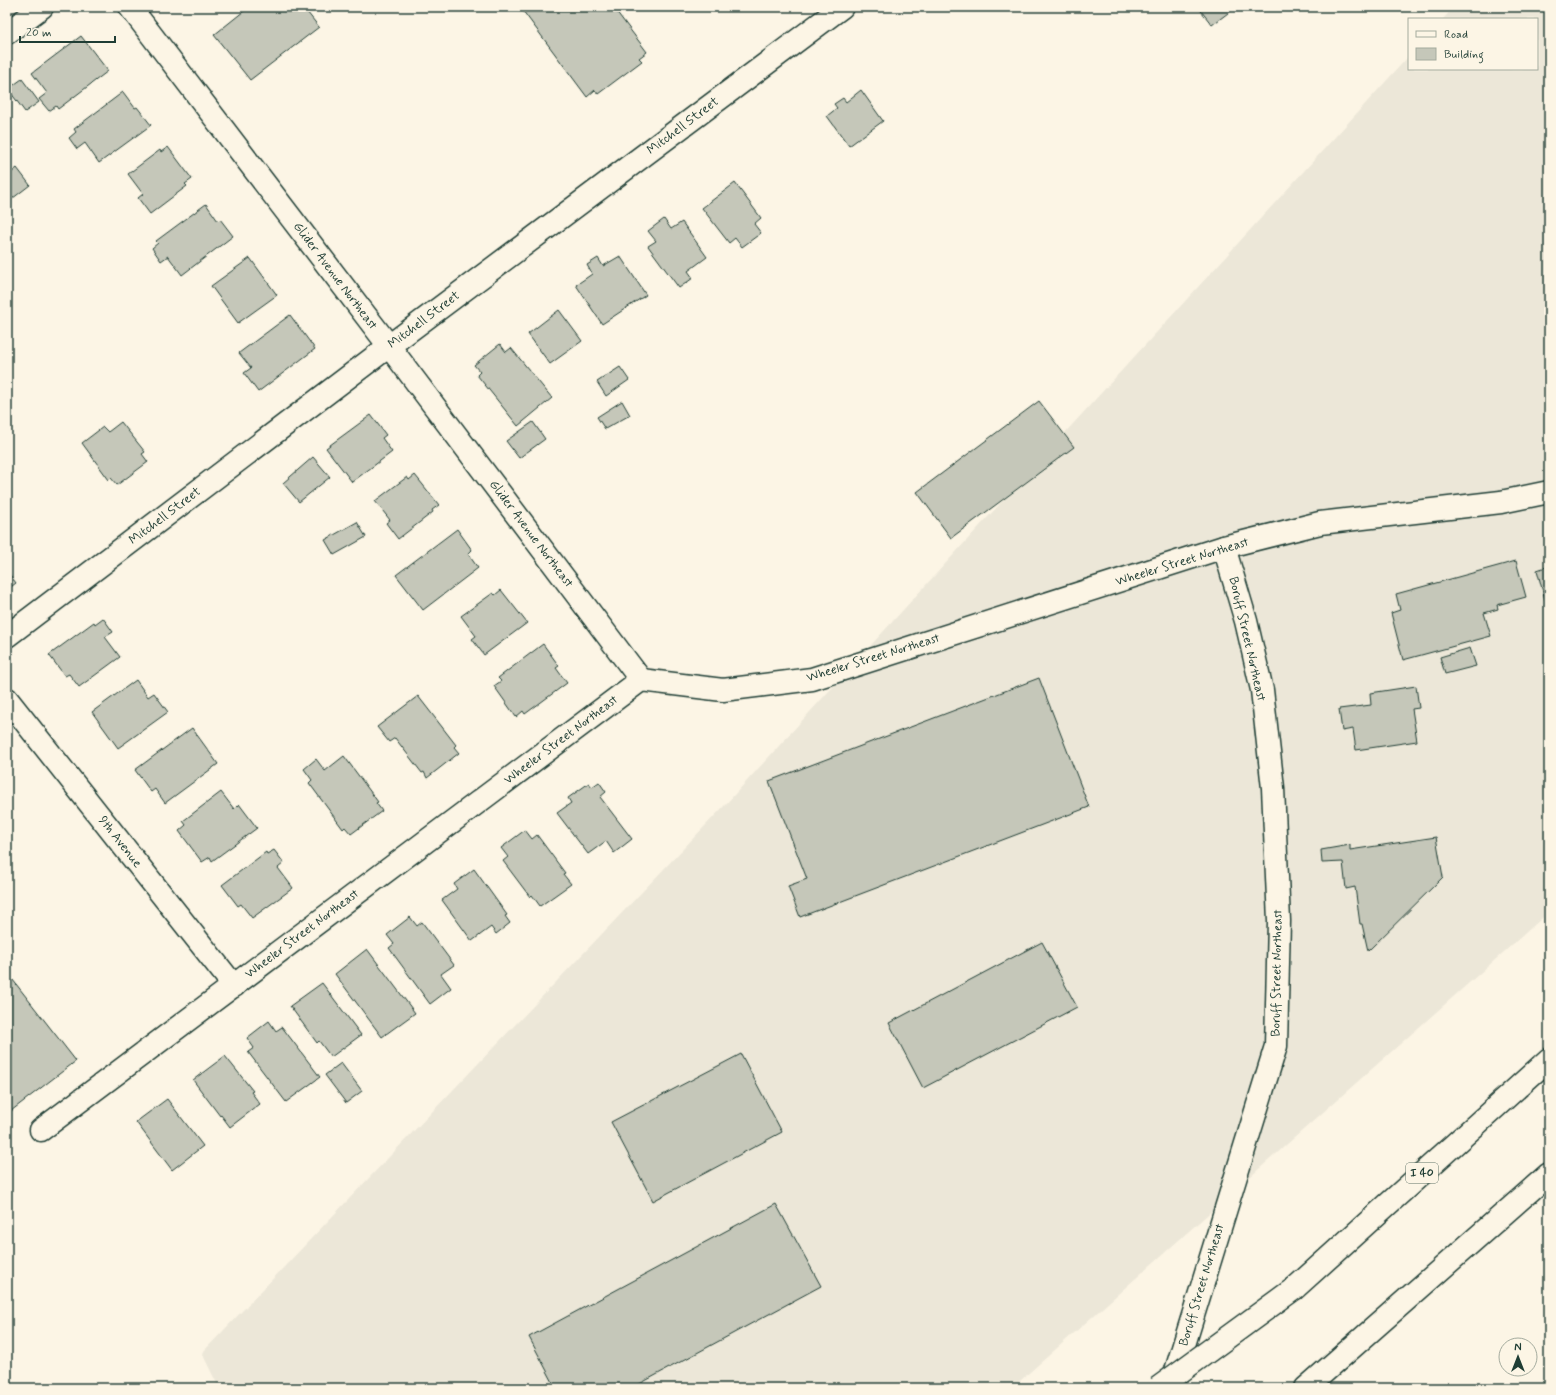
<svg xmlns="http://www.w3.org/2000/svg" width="1556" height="1395" font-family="Mynerve,sans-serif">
<rect width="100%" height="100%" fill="#fcf5e5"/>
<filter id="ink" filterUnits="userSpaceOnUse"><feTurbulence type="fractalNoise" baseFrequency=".025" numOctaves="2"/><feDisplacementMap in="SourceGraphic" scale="8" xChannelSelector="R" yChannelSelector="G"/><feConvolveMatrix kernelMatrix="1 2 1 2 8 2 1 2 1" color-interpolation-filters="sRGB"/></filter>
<g filter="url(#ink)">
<polygon fill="#ece7d8" points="1454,7 1549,7 1549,912 1012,1388 219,1388 202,1353 725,805 1409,56 1409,69 1537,69 1537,19 1443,19"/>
<g fill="#c5c7b9" stroke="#1f3d34">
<polygon points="249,7 303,7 319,27 250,80 214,35"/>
<polygon points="520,7 613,7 647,52 639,58 642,61 598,94 595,90 587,97"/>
<polygon points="1198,7 1236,7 1212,25"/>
<polygon points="81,36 108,71 58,109 56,106 49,111 39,99 47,93 32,73"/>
<polygon points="22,79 39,102 25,112 8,89"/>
<polygon points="861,90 883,121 849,146 827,116 837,108 834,104 843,98 846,102"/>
<polygon points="123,92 135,108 137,107 151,125 99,163 85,143 77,149 69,138 76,132 74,129"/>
<polygon points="168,147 192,179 185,184 187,186 150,214 138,198 143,194 128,174 160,150 161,152"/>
<polygon points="17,168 30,185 8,202 7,176"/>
<polygon points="735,183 761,218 754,224 761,233 742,247 735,238 729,243 702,208"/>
<polygon points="206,204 218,221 220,219 233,236 182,275 168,256 161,261 152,248 158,243 156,241"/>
<polygon points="664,219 671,229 682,222 707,257 688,271 693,278 679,288 648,246 656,241 648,231"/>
<polygon points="620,256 646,295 602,324 576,285 592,274 587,265 598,258 603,266"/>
<polygon points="250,258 277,295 238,323 211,286"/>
<polygon points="559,310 582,341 550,364 528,334"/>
<polygon points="290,315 315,349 258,392 244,373 251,368 239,353"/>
<polygon points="500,344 506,352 511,348 552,398 518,426 477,375 480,372 474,365"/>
<polygon points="620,367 629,380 606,396 597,382"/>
<polygon points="622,401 630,415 605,429 597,417"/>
<polygon points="1039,401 1074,447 951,538 917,492"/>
<polygon points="371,415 386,435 382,438 392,452 352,482 326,448"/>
<polygon points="121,422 145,452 142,454 148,462 117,485 111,478 109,480 82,443 103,427 108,432"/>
<polygon points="533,422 545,439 519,458 506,441"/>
<polygon points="313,457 330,477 299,502 283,483"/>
<polygon points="415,475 439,505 432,510 433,512 398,539 386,523 390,520 375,501 407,477 409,480"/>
<polygon points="357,522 366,537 334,555 325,540"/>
<polygon points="457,529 472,550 468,554 478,568 423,610 396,575"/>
<polygon points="1516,561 1526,597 1497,605 1498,609 1484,613 1491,636 1403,660 1391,613 1400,610 1396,594"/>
<polygon points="1549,566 1549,598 1545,600 1537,570"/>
<polygon points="7,571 16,583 7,590"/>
<polygon points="501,590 527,623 484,655 472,639 476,636 461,616 493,593 495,595"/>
<polygon points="103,618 113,632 105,637 120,657 79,687 69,674 65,676 49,655 94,622 95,624"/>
<polygon points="543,644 559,666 556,668 567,683 525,714 523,711 516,717 494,686 501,681 498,678"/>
<polygon points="1470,648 1476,666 1445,674 1440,657"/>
<polygon points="1039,678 1089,807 800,917 788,886 807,879 769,781"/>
<polygon points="136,680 148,697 154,693 168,712 118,748 92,712"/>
<polygon points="1416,686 1419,708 1412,709 1417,741 1356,750 1353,729 1342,731 1339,709 1371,705 1370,693"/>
<polygon points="418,696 456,745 454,747 459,753 427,778 424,772 422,773 395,738 389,742 377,727"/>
<polygon points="192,728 218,764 165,803 155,789 151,792 135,770"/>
<polygon points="344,756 378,802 376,803 382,811 351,834 345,827 343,829 309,783 312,780 304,769 316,759 325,771"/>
<polygon points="599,782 606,792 600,797 632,839 614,853 606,841 588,854 557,813 571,803 568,798 589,783 592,787"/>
<polygon points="221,792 234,809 239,804 257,828 212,861 210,857 202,862 179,831 186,825 183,821"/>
<polygon points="525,830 532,839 537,835 565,873 563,874 571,884 540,906 532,895 530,897 503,861 508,857 501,848"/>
<polygon points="1436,837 1443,877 1368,951 1362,924 1360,924 1355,887 1346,889 1343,862 1322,863 1321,850 1350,845 1350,850"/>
<polygon points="274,850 284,863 278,868 293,888 252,918 241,904 238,906 222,885 266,852 267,854"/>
<polygon points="474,869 507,915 505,916 510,923 496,934 491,927 472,941 442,900 457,889 454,884"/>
<polygon points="410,917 417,926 422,922 454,965 441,974 451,988 430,1004 389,948 394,944 387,935"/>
<polygon points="1042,942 1077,1007 923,1088 889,1023"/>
<polygon points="367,949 415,1013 382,1037 335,974"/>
<polygon points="9,975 76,1061 7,1114 7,976"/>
<polygon points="322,983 361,1035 331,1057 319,1041 317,1043 290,1006"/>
<polygon points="269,1021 276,1031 282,1027 320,1077 286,1102 248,1052 254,1048 247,1038"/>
<polygon points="741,1054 782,1132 653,1201 611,1122"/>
<polygon points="225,1056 253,1091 251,1092 260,1104 230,1127 221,1115 220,1116 193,1080"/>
<polygon points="341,1063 362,1091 346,1103 325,1075"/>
<polygon points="167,1099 203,1146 172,1170 136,1122"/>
<polygon points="776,1204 821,1286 632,1388 556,1388 529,1337"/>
</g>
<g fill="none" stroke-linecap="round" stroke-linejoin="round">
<defs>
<g id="street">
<polyline points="130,7 389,346 641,680"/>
<polyline points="7,33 42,7"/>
<polyline points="7,636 389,346 842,7"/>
<polyline points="7,699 234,986"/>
<polyline points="41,1130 641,680 723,690 812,679 1224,547 1320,523 1501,502 1549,492"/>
<polyline points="1171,1387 1276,1046 1279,921 1273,788 1262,690 1246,621 1224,547"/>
</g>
<g id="highway">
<polyline points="1295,1288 1549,1059"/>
<polyline points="1306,1388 1549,1174"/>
</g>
</defs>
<use href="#street" stroke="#1f3d34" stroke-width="25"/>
<use href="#highway" stroke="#1f3d34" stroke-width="25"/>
<use href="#street" stroke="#fcf5e5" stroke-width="22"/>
<use href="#highway" stroke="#fcf5e5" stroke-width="22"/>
<defs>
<polyline id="highway-bridge" points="1158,1388 1295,1288"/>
</defs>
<use href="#highway-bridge" stroke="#1f3d34" stroke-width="25" stroke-linecap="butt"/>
<use href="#highway-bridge" stroke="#fcf5e5" stroke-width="22"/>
</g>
</g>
<g text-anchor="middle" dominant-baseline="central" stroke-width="3" stroke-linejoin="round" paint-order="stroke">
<rect fill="#fcf5e5" stroke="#617469" stroke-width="1" x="1406" y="1163" width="32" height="20" rx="3"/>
<g font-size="12" font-weight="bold" fill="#1f3d34">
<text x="1422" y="1173">I 40</text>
</g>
<g font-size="13" fill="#1f3d34" stroke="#fcf5e5">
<text transform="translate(683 126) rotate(-37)">Mitchell Street</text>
<text transform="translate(335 276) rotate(53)">Glider Avenue Northeast</text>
<text transform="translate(424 320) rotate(-37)">Mitchell Street</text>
<text transform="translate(165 516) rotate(-37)">Mitchell Street</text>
<text transform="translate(531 534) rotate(53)">Glider Avenue Northeast</text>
<text transform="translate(1182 562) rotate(-17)">Wheeler Street Northeast</text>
<text transform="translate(1247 639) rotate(77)">Boruff Street Northeast</text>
<text transform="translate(873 658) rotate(-17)">Wheeler Street Northeast</text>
<text transform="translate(561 740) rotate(-37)">Wheeler Street Northeast</text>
<text transform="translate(120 842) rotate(52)">9th Avenue</text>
<text transform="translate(302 934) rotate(-37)">Wheeler Street Northeast</text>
<text transform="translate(1277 973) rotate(-89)">Boruff Street Northeast</text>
<text transform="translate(1202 1285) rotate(-73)">Boruff Street Northeast</text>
</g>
</g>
<rect width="1556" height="1395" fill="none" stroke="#fcf5e5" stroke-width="24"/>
<rect x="12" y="12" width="1532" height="1371" fill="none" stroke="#1f3d34" stroke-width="1.5" filter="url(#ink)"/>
<rect x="1408" y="18" width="130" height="52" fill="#fcf5e5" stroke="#a4ab9e"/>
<rect x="1416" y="31" width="20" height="6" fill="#fcf5e5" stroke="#a4ab9e"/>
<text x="1444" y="38" font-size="12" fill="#1f3d34">Road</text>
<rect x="1416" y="48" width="20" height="12" fill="#c5c7b9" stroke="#a4ab9e"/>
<text x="1444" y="58" font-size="12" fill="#1f3d34">Building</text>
<g transform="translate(1518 1357)"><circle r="19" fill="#fcf5e5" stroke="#a4ab9e"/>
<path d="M0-3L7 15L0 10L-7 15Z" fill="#1f3d34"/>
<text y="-6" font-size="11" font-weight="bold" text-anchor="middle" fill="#1f3d34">N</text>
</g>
<path d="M20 36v6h95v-6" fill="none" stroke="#1f3d34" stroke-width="2"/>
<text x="26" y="36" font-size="12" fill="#1f3d34" stroke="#fcf5e5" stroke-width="3" paint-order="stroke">20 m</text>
</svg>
